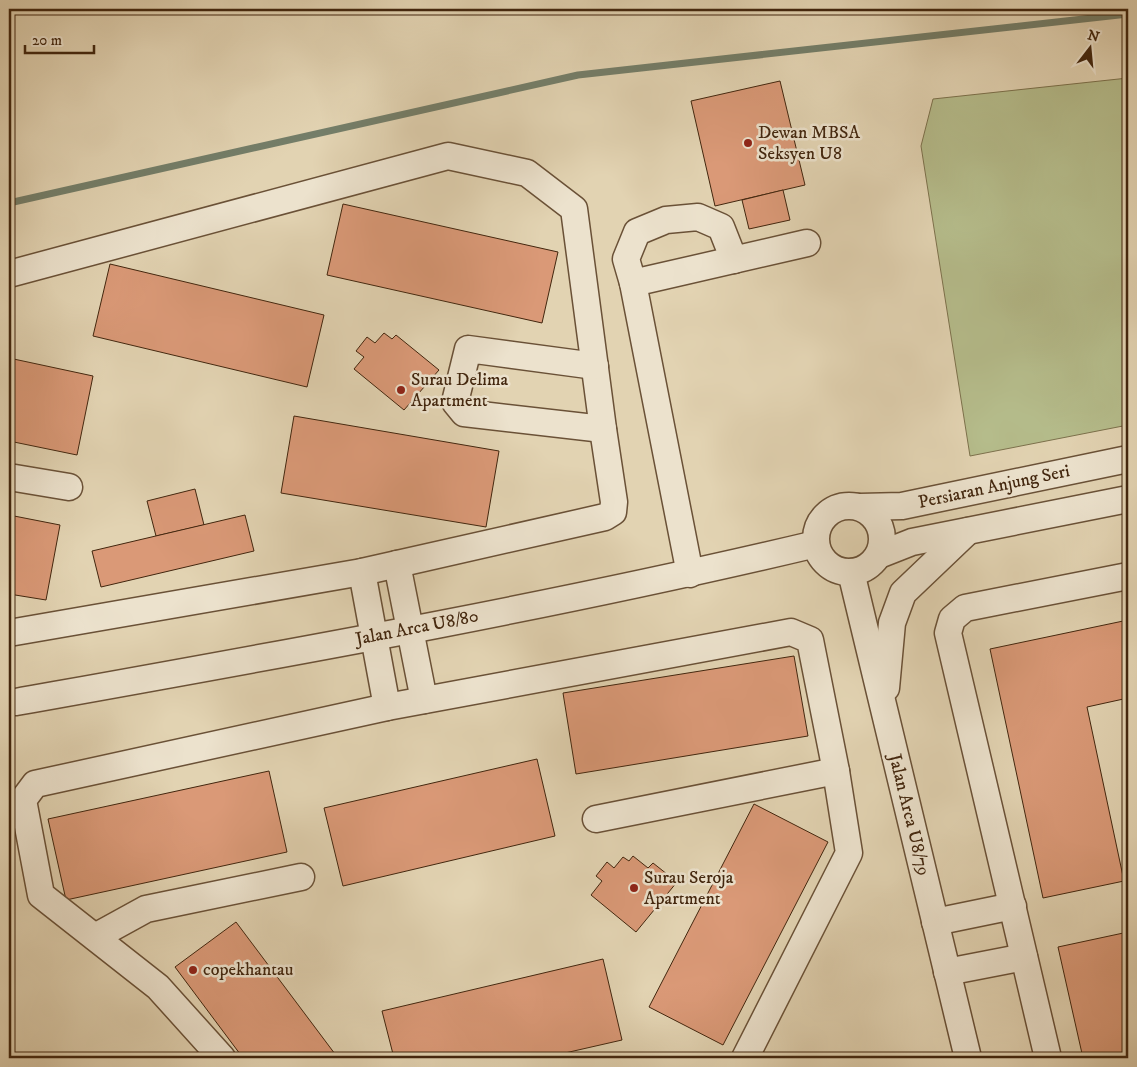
<svg xmlns="http://www.w3.org/2000/svg" width="1137" height="1067" font-family="'IM FELL DW Pica',serif">
<rect width="100%" height="100%" fill="#e2d3b2"/>
<filter id="stains"><feTurbulence type="fractalNoise" baseFrequency=".004" numOctaves="4"/><feColorMatrix values="0 0 0 0 .2 0 0 0 0 .09 0 0 0 0 .02 0 0 0 .5 -.17"/></filter>
<radialGradient id="worn" r=".72"><stop offset=".6" stop-color="#630" stop-opacity="0"/><stop offset="1" stop-color="#630" stop-opacity=".3"/></radialGradient>
<polygon fill="#b5bc8b" stroke="#7c714c" points="1128,78 1128,425 970,456 921,146 933,99"/>
<g fill="none" stroke-linecap="round" stroke-linejoin="round">
<polyline stroke="#747e69" stroke-width="7" points="9,203 578,75 1128,14"/>
</g>
<g fill="#da9977" stroke="#42260e">
<polygon points="780,81 805,185 715,206 691,101"/>
<polygon points="783,190 790,220 749,229 742,200"/>
<polygon points="343,204 558,252 542,323 327,275"/>
<polygon points="110,264 324,315 307,387 93,336"/>
<polygon points="384,333 392,339 396,335 439,370 404,410 354,369 364,357 356,351 367,337 375,343"/>
<polygon points="9,358 93,376 77,455 9,441"/>
<polygon points="294,416 499,451 486,527 281,493"/>
<polygon points="195,489 204,525 156,536 147,501"/>
<polygon points="9,515 60,525 46,600 9,594"/>
<polygon points="245,515 254,551 101,587 92,551"/>
<polygon points="1128,620 1128,698 1087,707 1124,881 1043,898 990,649"/>
<polygon points="794,656 808,736 576,774 563,693"/>
<polygon points="537,759 555,836 343,886 324,808"/>
<polygon points="269,771 287,852 66,900 48,819"/>
<polygon points="754,804 828,842 723,1045 649,1007"/>
<polygon points="633,856 648,868 653,863 677,882 636,932 591,895 602,881 596,876 607,862 614,868 623,857 629,861"/>
<polygon points="236,922 338,1058 243,1058 175,967"/>
<polygon points="1128,932 1128,1058 1083,1058 1058,947"/>
<polygon points="603,959 622,1040 543,1058 394,1058 382,1011"/>
</g>
<g fill="none" stroke-linecap="round" stroke-linejoin="round">
<defs>
<g id="minor">
<polyline points="9,274 448,156 527,173 574,209 603,429 614,502 613,512 605,517 362,572 9,633"/>
<polyline points="633,283 626,259 637,232 666,220 698,217 721,227 734,260"/>
<polyline points="595,366 468,349 455,402 464,413 603,429"/>
<polyline points="9,477 69,487"/>
<circle cx="849" cy="539" r="33"/>
<polyline points="860,507 902,506 1128,459"/>
<polyline points="879,555 912,542 1128,499"/>
<polyline points="397,564 424,700"/>
<polyline points="362,572 387,707"/>
<polyline points="851,572 968,1058"/>
<polyline points="690,574 633,283 807,243"/>
<polyline points="886,688 892,623 903,593 968,531"/>
<path d="M16 702C284 654 551 607 816 544"/>
<polyline points="596,819 836,771"/>
<polyline points="935,922 1013,906"/>
<polyline points="95,937 146,909 301,877"/>
<polyline points="947,972 1024,957"/>
<polyline points="222,1058 158,987 41,895 23,800 35,784 387,707 791,632 810,640 836,771 849,853 745,1058"/>
<polyline points="1048,1058 948,633 952,619 965,608 1128,576"/>
</g>
</defs>
<use href="#minor" stroke="#6a5137" stroke-width="29"/>
<use href="#minor" stroke="#ece2cd" stroke-width="26"/>
</g>
<g fill="#8f2418" stroke="#ece2cd" stroke-width="2">
<circle cx="748" cy="143" r="5"/>
<circle cx="401" cy="390" r="5"/>
<circle cx="634" cy="888" r="5"/>
<circle cx="193" cy="970" r="5"/>
</g>
<g text-anchor="middle" dominant-baseline="central" stroke-width="5" stroke-linejoin="round" paint-order="stroke">
<g font-size="18" fill="#42260e" stroke="#ece2cd" text-anchor="start">
<text x="758" y="133">Dewan MBSA<tspan x="758" dy="21">Seksyen U8</tspan></text>
<text x="411" y="380">Surau Delima<tspan x="411" dy="21">Apartment</tspan></text>
<text x="644" y="878">Surau Seroja<tspan x="644" dy="21">Apartment</tspan></text>
<text x="203" y="970">copekhantau</text>
</g>
<g font-size="18" fill="#42260e" stroke="#ece2cd">
<text transform="translate(994 487) rotate(-12)">Persiaran Anjung Seri</text>
<text transform="translate(417 628) rotate(-11)">Jalan Arca U8/80</text>
<text transform="translate(909 815) rotate(76)">Jalan Arca U8/79</text>
</g>
</g>
<rect width="1137" height="1067" fill="none" stroke="#e2d3b2" stroke-width="30"/>
<rect x="10" y="10" width="1117" height="1047" fill="none" stroke="#42260e" stroke-width="2.5"/>
<rect x="15" y="15" width="1107" height="1037" fill="none" stroke="#42260e"/>
<g transform="translate(1090 48) rotate(16)" stroke="#ece2cd" stroke-width="4" paint-order="stroke">
<path d="M0-4L9 19L0 12L-9 19Z" fill="#42260e"/>
<text y="-8" font-size="14" font-weight="bold" text-anchor="middle" fill="#42260e">N</text>
</g>
<path d="M25 45v8h69v-8" fill="none" stroke="#42260e" stroke-width="2.5"/>
<text x="32" y="45" font-size="15" fill="#42260e" stroke="#ece2cd" stroke-width="4" paint-order="stroke">20 m</text>
<rect width="100%" height="100%" filter="url(#stains)"/>
<rect width="100%" height="100%" fill="url(#worn)"/>
</svg>
